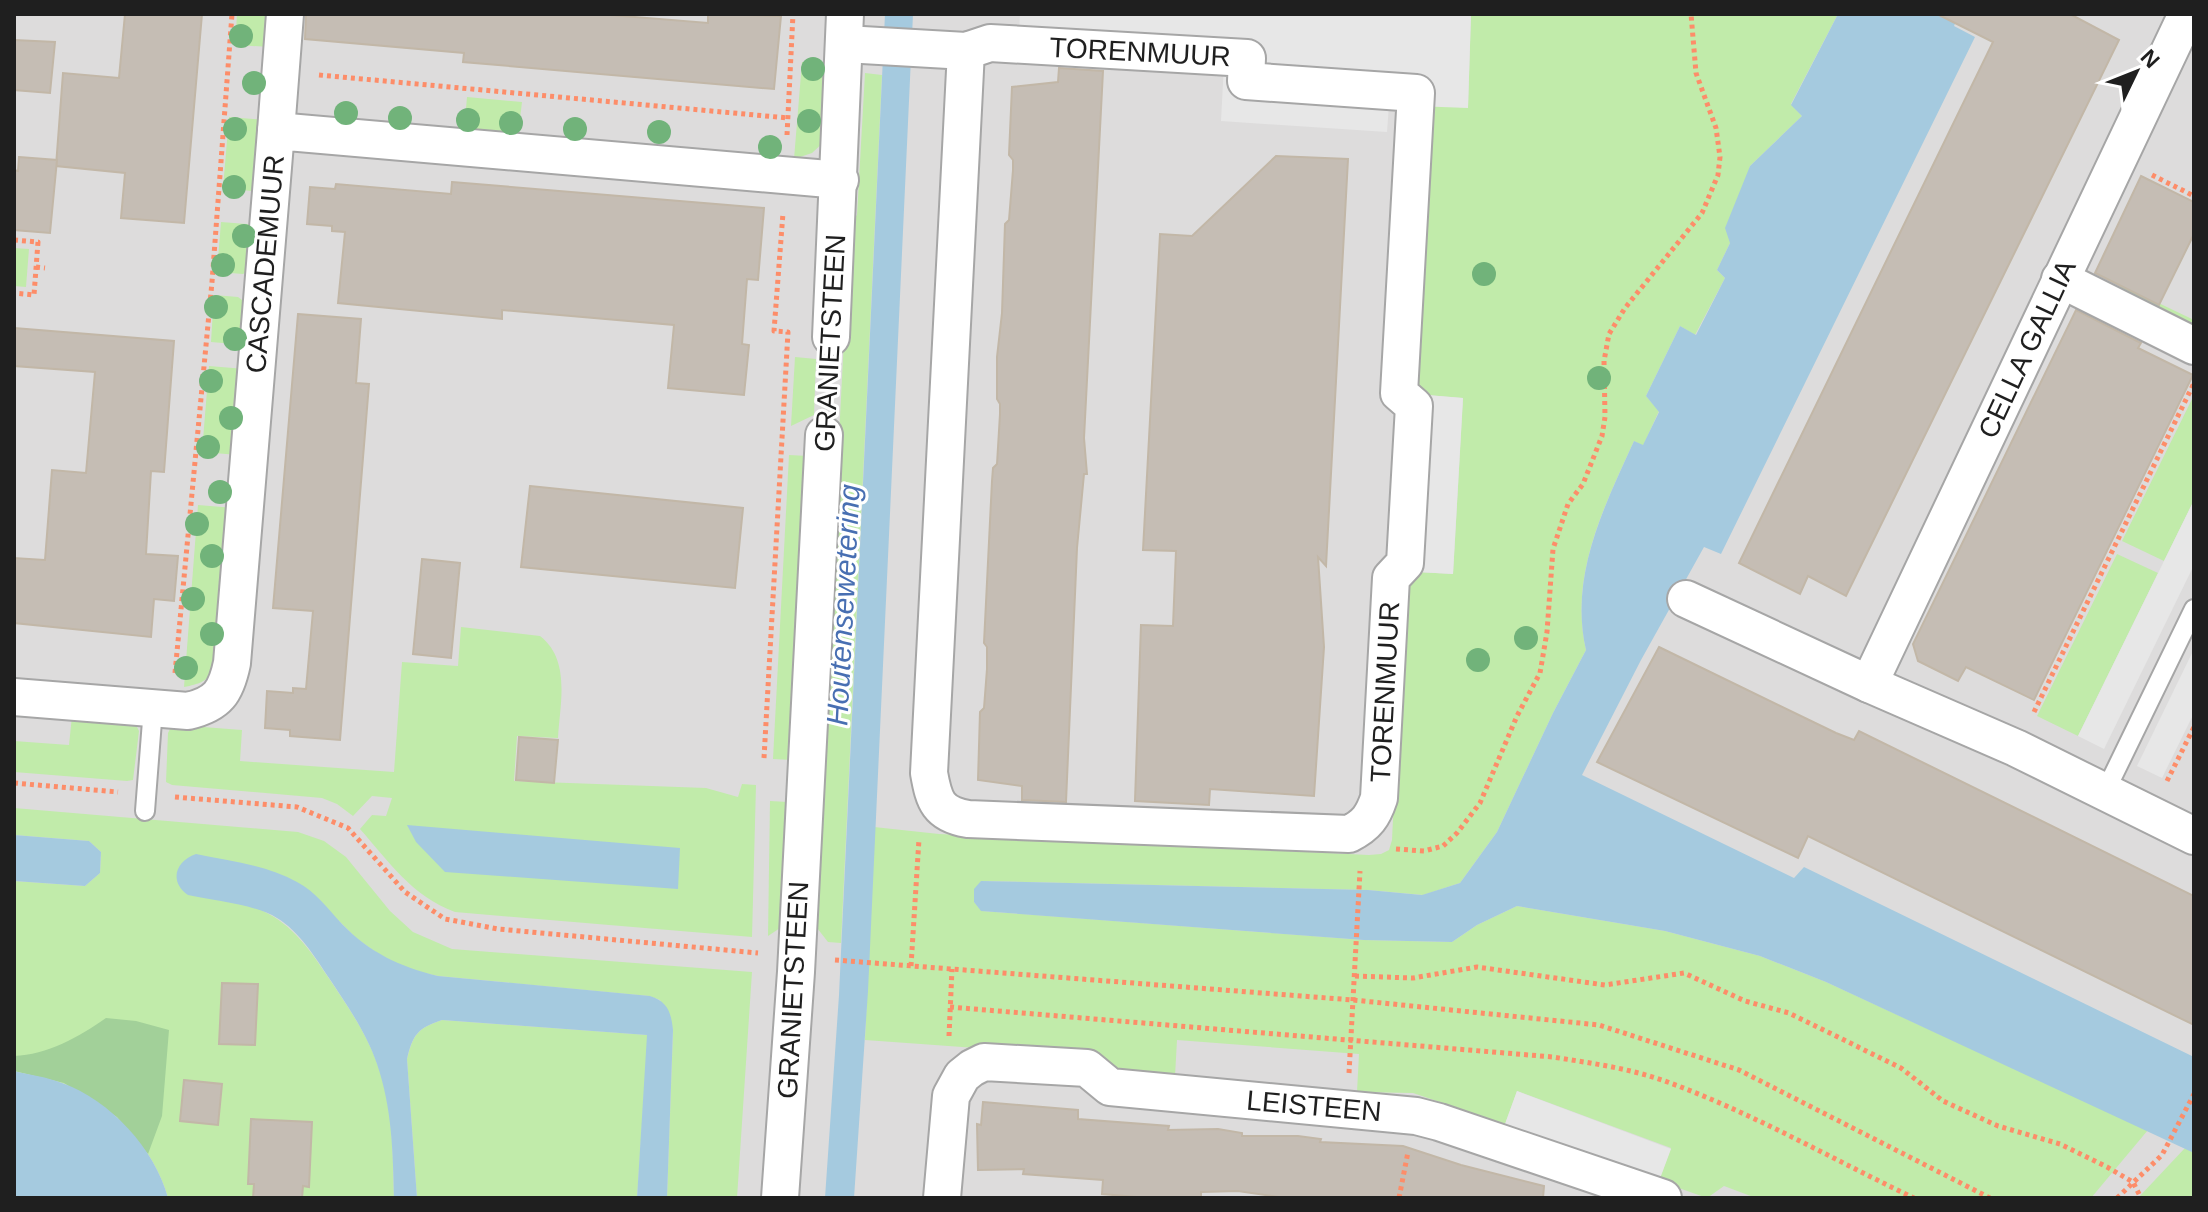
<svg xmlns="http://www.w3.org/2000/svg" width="2208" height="1212" font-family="Arial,sans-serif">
<rect width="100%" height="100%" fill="#f0eee5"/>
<rect fill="#dddcdc" x="14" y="14" width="2180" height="1184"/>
<g fill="#c1ebaa">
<polygon points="237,14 273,14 270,47 235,45"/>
<path d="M1471 14H1838L1791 104 1802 116 1750 166 1730 243 1717 270 1725 278 1695 335 1680 326 1646 396 1659 411 1643 446 1634 441C1604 507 1569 575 1586 650L1553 713 1497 832 1460 883 1423 895 1368 890 981 881 974 902 982 911 1364 940 1452 942 1477 925 1517 906 1665 931 1760 956 1826 982 2148 1130 2091 1198H1756L1724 1186 1707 1198 1659 1181 1671 1148 1517 1091 1505 1124 1413 1093 1357 1092 1359 1054 1177 1040 1175 1076 1115 1072 1102 1057 865 1040 874 827 939 834 1369 855 1381 854 1389 850 1392 840 1404 584 1417 572 1453 574 1463 398 1427 395 1416 384 1430 106 1468 107Z"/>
<polygon points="802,62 833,64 826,140 812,153 794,159"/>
<polygon points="865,73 882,75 841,943 828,942 814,924 850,222 857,215"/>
<polygon points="467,97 522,102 518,136 464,131"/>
<polygon points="229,117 267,120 261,192 223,188"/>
<polygon points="221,222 258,225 250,270 243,274 217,272"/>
<polygon points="14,248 29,249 26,287 14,286"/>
<polygon points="2121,285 2194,320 2194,332 2117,293"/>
<polygon points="214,295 238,297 246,303 246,345 211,342"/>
<polygon points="795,357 816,359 814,415 791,426"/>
<polygon points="209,366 245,369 238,455 202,452"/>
<polygon points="2194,395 2194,500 2164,561 2122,541"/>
<polygon points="789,455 808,456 792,760 773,759"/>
<path d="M198 505 234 508 216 669C206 682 199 684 184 687Z"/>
<polygon points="2117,554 2158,573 2078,736 2037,716"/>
<path d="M461 627 540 636C571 660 560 703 558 738L517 736 514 781 706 788 738 797 742 784 756 785 752 937 455 912C412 896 390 863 360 829L372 815 386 816 392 798 372 796 353 816 337 804 322 798 172 785 166 782 168 733 171 727 177 725 242 730 240 761 394 772 402 662 458 666Z"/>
<polygon points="72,716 130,721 136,725 139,731 133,780 127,781 14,772 14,741 69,745"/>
<polygon points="770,801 788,802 780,928 768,936"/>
<path d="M14 808 298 832 324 841 346 857 390 911 413 932 452 949 752 972 737 1198H667L673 1030 660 1000 649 996 438 976 411 970 384 958 356 938 339 921 263 911C293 925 310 950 328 977 346 1004 366 1032 377 1063 393 1107 393 1152 394 1198H168C155 1149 110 1100 62 1083 47 1077 30 1075 14 1071V881L85 886 100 873 101 852 89 841 14 835Z"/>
<path d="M442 1020 648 1035 637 1198H417L407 1059C413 1034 418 1028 442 1020Z"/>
<polygon points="2185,1148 2194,1153 2194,1198 2138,1198"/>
</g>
<path fill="#a2d099" d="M106 1018 136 1021 169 1030 162 1116 148 1154 117 1117 64 1083 14 1071V1056C47 1055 79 1037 106 1018Z"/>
<g fill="#e7e7e7">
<polygon points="1020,14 1471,14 1468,108 1389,105 1387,132 1221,121 1225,45 1019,33"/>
<polygon points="1427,395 1463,398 1453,574 1417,572"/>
<polygon points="2194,500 2194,565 2104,749 2078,736"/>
<polygon points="2194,649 2194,713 2162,778 2137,766"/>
<polygon points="1517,1091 1671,1149 1659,1181 1505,1124"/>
</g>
<g fill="#a5cadf">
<polygon points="885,14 913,14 868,991 854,1198 825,1198 839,995"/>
<path d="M1838 14H1959L1954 26 1975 37 1721 554 1704 547 1641 660 1582 775 1794 878 1804 867 2194 1057V1153L1826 982 1760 956 1665 931 1517 906 1477 925 1452 942 1364 940 981 911 974 902V889L981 881 1368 890 1422 895 1460 883 1497 832 1553 713 1586 650C1569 576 1604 507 1634 441L1643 445 1659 412 1646 396 1680 326 1696 335 1725 278 1717 270 1730 243 1725 228 1750 166 1802 116 1791 105Z"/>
<polygon points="407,825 680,848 678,889 445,872 416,842"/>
<polygon points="14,835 89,841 101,852 100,873 85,886 14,881"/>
<path d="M196 854C230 861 266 865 297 882 316 892 327 908 342 924 369 952 400 967 438 976L650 996C668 1002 671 1012 673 1030L667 1198H637L647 1035 442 1020C418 1028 413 1034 407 1059L417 1198H394C393 1152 392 1108 377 1064 367 1034 347 1005 329 978 315 957 299 931 277 918 255 904 214 901 188 895 169 882 175 861 196 854Z"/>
<path d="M14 1071C30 1075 47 1077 62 1083 110 1100 155 1149 168 1198H14Z"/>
</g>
<g fill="#c5bdb4" stroke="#c2b7a7" stroke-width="2">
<polygon points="125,14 202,14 184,223 121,218 125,173 56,166 63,73 119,78"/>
<polygon points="306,14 598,14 708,23 708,14 781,16 774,89 463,62 464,53 305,39"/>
<polygon points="1937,14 2070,14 2119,40 1846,596 1808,576 1800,594 1739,563 1993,42"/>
<polygon points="14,40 55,42 50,93 14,90"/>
<polygon points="1059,68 1103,71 1084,438 1087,474 1084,474 1077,548 1066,802 1022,800 1022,786 978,780 980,712 984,708 987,669 987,647 984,643 992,481 993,468 997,464 1000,414 1000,404 997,399 997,357 1002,313 1005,224 1009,220 1013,170 1013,160 1009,155 1012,87 1058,82"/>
<polygon points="1276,156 1348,159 1326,566 1318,557 1324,647 1314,796 1210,789 1209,805 1135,801 1141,625 1173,626 1176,551 1143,550 1160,234 1192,236"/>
<polygon points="19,157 57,160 50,233 14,230 14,170 18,171"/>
<polygon points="2141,176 2194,202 2194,234 2159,305 2095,273"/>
<polygon points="452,182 764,208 758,280 747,279 742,344 749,345 744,395 668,388 674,325 502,310 502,319 338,303 345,232 332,231 332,226 307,224 310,187 335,189 336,184 451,194"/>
<polygon points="2076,310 2141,343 2138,348 2193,375 2034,700 1966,667 1958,681 1918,661 1913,644"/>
<polygon points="298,314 361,319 356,383 369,384 340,740 290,736 290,730 265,728 267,691 293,693 293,688 306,689 313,611 273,608"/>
<polygon points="14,328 174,341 164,472 151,471 146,554 178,556 174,601 154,599 151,637 14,623 14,558 45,560 52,470 86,473 95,372 14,366"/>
<polygon points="530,486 743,508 735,588 521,567"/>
<polygon points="422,559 460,563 451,658 413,654"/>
<polygon points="1659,647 1836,733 1854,740 1859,731 2194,896 2194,1025 1808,836 1798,858 1597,762"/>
<polygon points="519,737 558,740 554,783 516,780"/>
<polygon points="222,983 258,984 255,1045 219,1044"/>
<polygon points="184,1080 222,1084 218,1125 180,1121"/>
<polygon points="983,1102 1078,1110 1078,1119 1169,1126 1168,1130 1218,1129 1242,1133 1242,1136 1298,1136 1321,1139 1320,1142 1403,1146 1461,1165 1544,1186 1543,1198 1285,1198 1238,1191 1201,1192 1201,1198 1148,1198 1102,1194 1103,1180 1023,1174 1024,1169 978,1170 977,1124 981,1125"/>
<polygon points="251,1119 312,1122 309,1187 303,1186 302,1198 253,1198 254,1184 248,1184"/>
</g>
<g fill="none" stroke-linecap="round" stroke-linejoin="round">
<defs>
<g id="lane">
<polyline points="2105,792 2194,609"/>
<polyline points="145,811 153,708"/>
</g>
<g id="street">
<polyline points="2187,14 1869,684 2016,748 2194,836"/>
<path d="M845 44 966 51 990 43 1247 58 1246 81 1416 93 1399 393 1414 406 1405 563 1391 578 1379 798C1373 816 1367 825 1349 834L968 819C938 814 934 801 929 773L966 51"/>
<polyline points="276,131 285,14"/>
<polyline points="2060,279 2194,346"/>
<polyline points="831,337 845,14"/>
<polyline points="1686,599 1869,684"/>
<path d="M14 697 188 711C218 704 226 692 232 663L276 131 840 180"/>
<polyline points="780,1198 796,972 824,435"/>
<polyline points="942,1198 951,1096 962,1076 972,1068 984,1062 1087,1068 1110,1087 1416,1116 1439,1122 1663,1198"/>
</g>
</defs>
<use href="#lane" stroke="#a6a6a6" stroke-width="22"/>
<use href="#street" stroke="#a6a6a6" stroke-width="40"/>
<g stroke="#fd8d69" stroke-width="5" stroke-dasharray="4 4" stroke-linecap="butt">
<polyline points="319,75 788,118"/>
<polyline points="787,135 793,14"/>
<polyline points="2152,175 2194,196"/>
<polyline points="14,240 38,242 34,295 14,293"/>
<polyline points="36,267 45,268"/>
<polyline points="827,398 829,373"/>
<polyline points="175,673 212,282 232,14"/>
<polyline points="2034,712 2194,383"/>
<polyline points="764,758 788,332 774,331 783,213"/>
<polyline points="2167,781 2194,727"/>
<polyline points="14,783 118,792"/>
<polyline points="175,797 297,807 348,828 405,892 445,919 498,929 758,953"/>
<polyline points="1396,849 1424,851 1443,846 1457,833 1480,803 1517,716 1540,673 1547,632 1553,549 1568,504 1583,484 1602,436 1605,417 1604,361 1609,334 1625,308 1702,213 1718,175 1720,157 1716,128 1696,73 1691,14"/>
<polyline points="835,960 1353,1000 1599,1025 1739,1070 1990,1198"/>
<polyline points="911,966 919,839"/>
<polyline points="1355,976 1413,978 1477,967 1605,985 1684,973 1745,1001 1789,1013 1901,1068 1943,1101 1998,1126 2060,1144 2107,1167 2133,1182 2141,1198"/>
<path d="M950 1007 1553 1057C1590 1063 1627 1068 1662 1080 1749 1111 1830 1158 1914 1198"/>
<polyline points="949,1036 952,969"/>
<polyline points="1349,1073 1360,871"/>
<polyline points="1399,1198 1408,1152"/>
<polyline points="2117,1198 2162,1155 2194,1094"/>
</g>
<use href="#lane" stroke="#fff" stroke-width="18"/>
<use href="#street" stroke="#fff" stroke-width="36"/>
</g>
<g fill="#71b37a">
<circle cx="241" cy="36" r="12"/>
<circle cx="813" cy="69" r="12"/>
<circle cx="254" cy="83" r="12"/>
<circle cx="346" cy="113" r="12"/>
<circle cx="400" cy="118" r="12"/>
<circle cx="468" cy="120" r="12"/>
<circle cx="809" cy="121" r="12"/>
<circle cx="511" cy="123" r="12"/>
<circle cx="235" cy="129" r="12"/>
<circle cx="575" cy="129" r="12"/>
<circle cx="659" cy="132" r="12"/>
<circle cx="770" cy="147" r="12"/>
<circle cx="234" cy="187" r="12"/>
<circle cx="244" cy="236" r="12"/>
<circle cx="223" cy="265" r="12"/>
<circle cx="1484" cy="274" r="12"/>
<circle cx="216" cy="307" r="12"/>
<circle cx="235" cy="339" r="12"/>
<circle cx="1599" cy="378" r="12"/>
<circle cx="211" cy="381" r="12"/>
<circle cx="231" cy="418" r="12"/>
<circle cx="208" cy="447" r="12"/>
<circle cx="220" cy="492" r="12"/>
<circle cx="197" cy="524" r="12"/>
<circle cx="212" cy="556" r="12"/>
<circle cx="193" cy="599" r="12"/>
<circle cx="212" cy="634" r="12"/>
<circle cx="1526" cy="638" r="12"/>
<circle cx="1478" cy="660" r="12"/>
<circle cx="186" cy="668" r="12"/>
</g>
<g text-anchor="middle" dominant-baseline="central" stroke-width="6" stroke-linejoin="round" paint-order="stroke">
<g font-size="28" fill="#1f1f1f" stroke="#fff">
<text transform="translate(1140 52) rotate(3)">TORENMUUR</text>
<text transform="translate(265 264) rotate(-85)">CASCADEMUUR</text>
<text transform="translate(830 343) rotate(-87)">GRANIETSTEEN</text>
<text transform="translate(2027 349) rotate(-65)">CELLA GALLIA</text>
<text transform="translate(1385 692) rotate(-87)">TORENMUUR</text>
<text transform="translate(793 990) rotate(-87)">GRANIETSTEEN</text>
<text transform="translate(1314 1106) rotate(5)">LEISTEEN</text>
</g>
<g font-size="30" font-style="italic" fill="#486fb2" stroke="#fff">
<text transform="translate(843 605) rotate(-87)">Houtensewetering</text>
</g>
</g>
<rect width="2208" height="1212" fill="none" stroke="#1f1f1f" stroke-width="32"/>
<g transform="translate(2136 72) rotate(47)" stroke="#ffffff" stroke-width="6" paint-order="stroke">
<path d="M0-6L14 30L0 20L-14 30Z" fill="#1f1f1f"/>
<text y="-12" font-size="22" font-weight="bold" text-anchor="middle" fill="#1f1f1f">N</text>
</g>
</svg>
